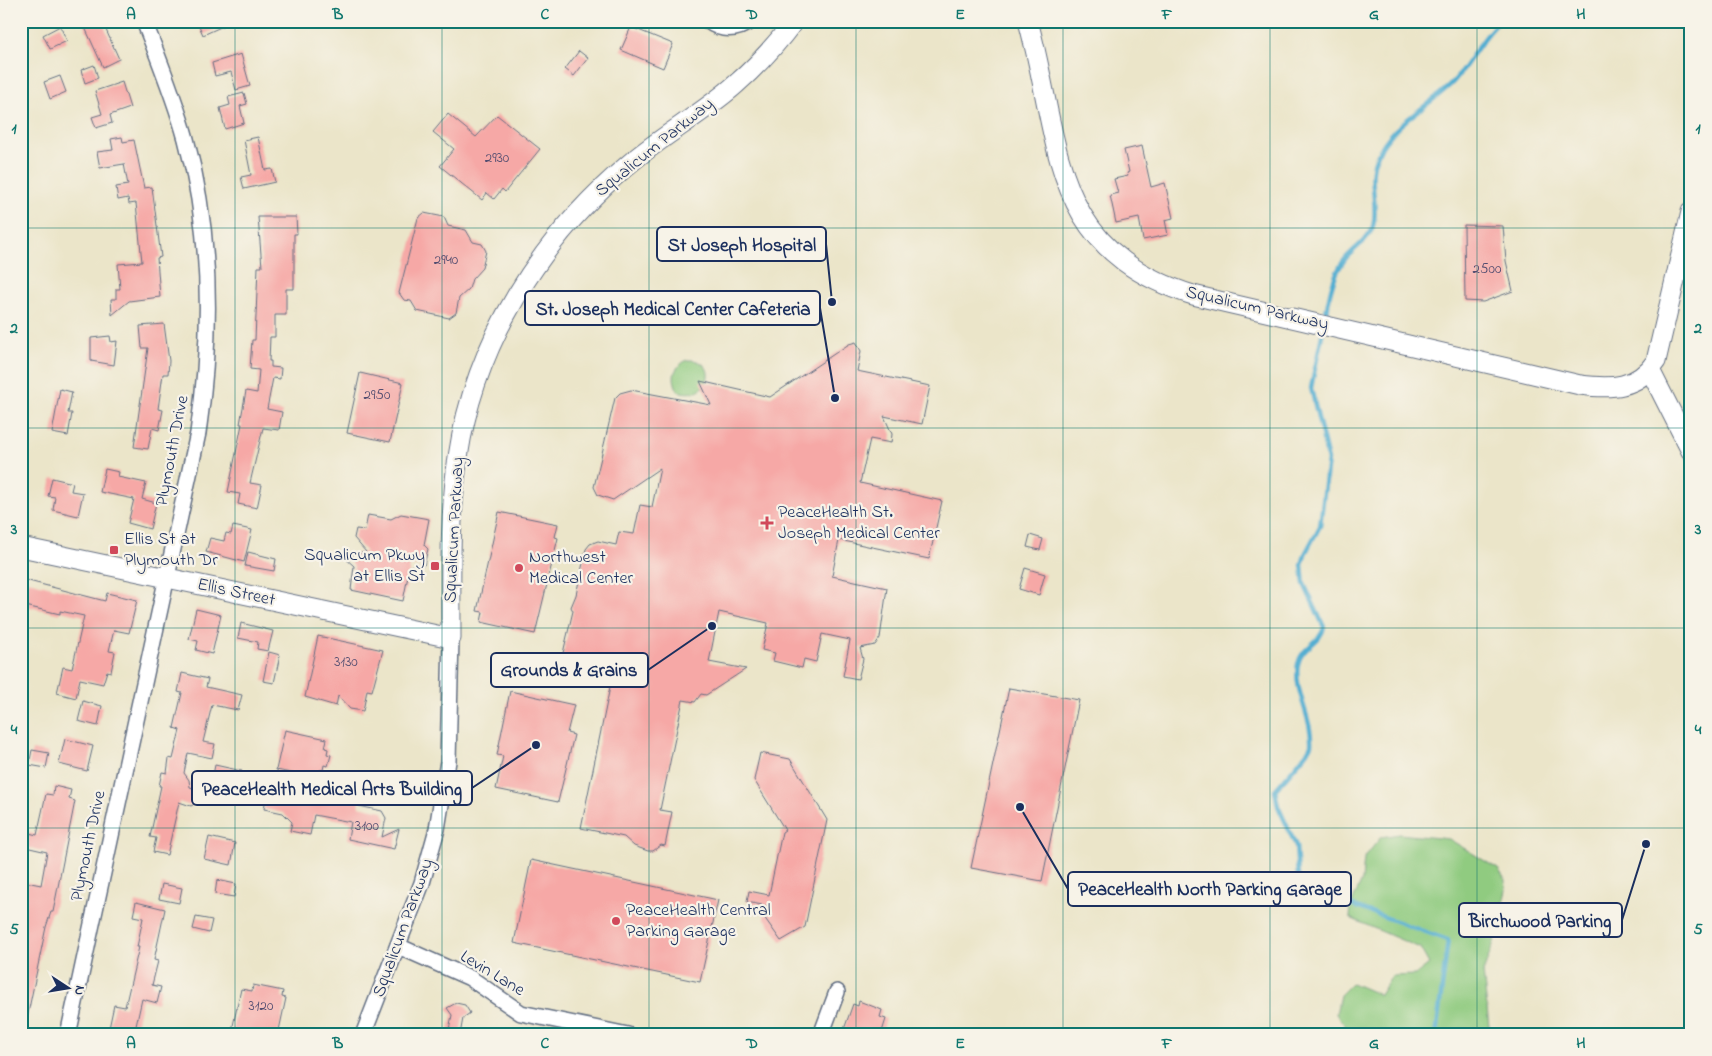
<svg xmlns="http://www.w3.org/2000/svg" width="1712" height="1056" font-family="'Indie Flower',sans-serif">
<rect width="100%" height="100%" fill="#f7f3e8"/>
<filter id="ink" filterUnits="userSpaceOnUse"><feTurbulence type="fractalNoise" baseFrequency=".02" numOctaves="2"/><feDisplacementMap in="SourceGraphic" scale="10" xChannelSelector="R" yChannelSelector="G"/><feConvolveMatrix kernelMatrix="1 2 1 2 8 2 1 2 1" color-interpolation-filters="sRGB"/></filter>
<filter id="wash" filterUnits="userSpaceOnUse"><feTurbulence type="fractalNoise" baseFrequency=".0096" numOctaves="4" result="noise"/><feDisplacementMap in="SourceGraphic" scale="20" xChannelSelector="R" yChannelSelector="G"/><feGaussianBlur stdDeviation="1.12" result="paint"/><feColorMatrix in="noise" values="0 0 0 0 0 0 0 0 0 0 0 0 0 0 0 0 0 1.4 0 .05"/><feComposite in="paint" operator="in"/></filter>
<g filter="url(#wash)">
<rect width="100%" height="100%" fill="#ebe5c9"/>
<g fill="#90cb80" stroke="#567d6f">
<path d="M687 360C721 358 711 402 678 391 671 377 673 368 687 360Z"/>
<polygon points="1399,834 1449,839 1498,869 1505,879 1506,890 1497,934 1483,972 1490,1035 1352,1034 1336,1014 1340,995 1352,983 1380,995 1392,976 1415,975 1429,964 1420,948 1350,918 1351,905 1362,880 1364,858 1381,837"/>
</g>
<g fill="none" stroke-linecap="round" stroke-linejoin="round">
<g stroke="#53aed1" stroke-width="4.5">
<path d="M1324 322C1329 300 1331 276 1346 258 1355 248 1369 239 1373 226 1379 204 1367 180 1376 158 1391 122 1429 108 1454 81 1470 63 1482 36 1500 21"/>
<path d="M1323 330 1311 388 1328 460 1320 526 1305 554 1302 565 1304 584 1324 627C1321 643 1301 647 1298 664 1293 691 1313 718 1311 745L1306 754 1275 790 1278 806 1296 846 1298 876 1305 892 1318 901 1351 905 1448 940 1436 1035"/>
</g>
</g>
<g id="blocks">
<g fill="#f6a8a6">
<polygon points="82,21 102,21 119,59 103,67"/>
<polygon points="197,21 234,21 203,35"/>
<polygon points="60,26 67,41 50,49 43,35"/>
<polygon points="631,27 673,44 663,68 621,50"/>
<polygon points="579,51 588,58 574,76 565,69"/>
<polygon points="241,54 250,86 236,90 231,72 215,76 212,63"/>
<polygon points="94,65 98,78 85,83 81,70"/>
<polygon points="60,76 66,92 50,99 44,82"/>
<polygon points="122,82 130,108 110,115 112,123 96,128 92,117 102,114 95,91"/>
<polygon points="244,93 247,104 240,106 244,123 225,129 220,108 230,105 228,97"/>
<polygon points="448,114 476,137 497,115 540,149 505,192 502,189 494,199 487,193 482,200 440,166 454,149 433,132"/>
<polygon points="122,137 123,142 134,140 144,188 152,187 161,257 157,258 160,297 129,301 112,315 111,299 116,299 116,289 120,289 118,264 142,262 136,203 129,204 128,198 118,200 116,187 128,185 124,164 100,168 97,152 113,150 111,139"/>
<polygon points="258,137 265,170 272,169 275,182 244,189 241,177 251,175 244,140"/>
<polygon points="1142,146 1151,187 1165,183 1173,218 1165,220 1168,235 1143,240 1139,218 1116,223 1110,195 1118,193 1114,179 1128,176 1127,173 1129,172 1124,150"/>
<polygon points="424,213 444,217 448,226 466,230 473,242 482,244 486,251 482,268 472,279 469,289 459,298 456,313 449,318 417,311 411,301 404,300 399,293 418,218"/>
<polygon points="258,217 296,217 297,234 294,234 294,289 286,289 286,315 275,315 275,337 270,337 269,361 271,361 271,367 281,368 280,379 273,378 267,409 282,412 279,430 263,428 250,483 262,485 257,508 238,504 240,494 228,492 242,424 240,424 246,391 257,393 259,370 250,369 252,340 255,340 258,267 262,267"/>
<polygon points="1464,225 1503,226 1506,261 1513,291 1483,302 1465,301"/>
<polygon points="164,324 169,361 168,374 163,374 158,409 163,410 159,430 152,428 148,449 134,447 148,348 142,348 140,326"/>
<polygon points="110,336 111,342 117,341 114,365 91,361 91,338"/>
<polygon points="856,342 861,351 857,371 930,386 922,424 884,416 892,434 891,443 870,439 860,483 942,501 929,559 839,540 832,576 887,588 880,638 875,645 860,648 863,659 858,679 843,676 850,640 822,634 816,662 804,659 802,668 773,661 775,653 762,650 768,623 719,612 709,662 746,669 706,695 701,694 695,702 683,700 660,810 672,812 665,846 661,845 653,851 648,851 634,846 624,837 581,828 611,682 559,670 573,611 571,607 576,595 586,549 590,544 598,541 616,545 619,532 634,534 640,505 652,507 660,468 613,500 598,495 594,487 615,398 620,393 631,390 711,405 700,381 770,397 849,344"/>
<polygon points="360,373 403,383 390,442 347,433"/>
<polygon points="60,389 72,392 68,413 72,413 68,436 52,433"/>
<polygon points="105,469 119,472 118,477 146,483 142,499 156,503 150,529 128,523 134,499 100,492"/>
<polygon points="52,478 73,483 71,491 83,493 78,516 53,510 55,497 48,496"/>
<polygon points="499,512 558,524 555,537 558,538 535,634 481,622 483,612 477,611"/>
<polygon points="401,514 429,519 424,545 428,549 424,565 410,566 403,601 351,590 354,566 344,557 366,552 354,538 356,529 365,530 368,515 391,519"/>
<polygon points="233,526 252,530 244,562 206,552 210,538 224,541 226,533 231,534"/>
<polygon points="1030,535 1043,539 1040,550 1027,547"/>
<polygon points="248,552 276,559 274,571 245,566"/>
<polygon points="1025,568 1045,574 1039,595 1019,589"/>
<polygon points="21,579 105,601 107,593 137,600 129,633 114,630 109,651 115,652 111,672 107,671 103,684 80,679 76,698 57,693 63,667 72,669 84,616 60,611 60,614 21,605"/>
<polygon points="196,609 221,615 212,654 196,650 198,641 189,639"/>
<polygon points="241,623 273,631 268,651 257,649 258,642 238,638"/>
<polygon points="318,636 383,650 372,691 367,690 363,711 350,709 338,696 336,706 305,697"/>
<polygon points="269,652 280,655 274,683 263,681"/>
<polygon points="182,673 208,679 206,687 242,695 238,710 212,705 203,742 215,744 212,758 188,753 184,773 189,780 190,787 193,788 200,801 191,806 179,802 167,855 153,852 156,838 150,837 161,786 159,786 162,772 167,773 169,758 173,759 180,730 174,728 182,693 178,692"/>
<polygon points="1009,688 1079,700 1042,881 971,868"/>
<polygon points="510,691 574,705 567,733 574,735 558,802 496,789 503,756 497,755"/>
<polygon points="83,701 102,706 98,726 78,721"/>
<polygon points="285,730 327,739 325,748 328,749 327,754 331,755 328,766 324,765 323,770 320,770 315,791 360,801 359,806 382,811 386,818 382,837 399,829 394,849 348,839 351,822 314,815 310,835 290,831 292,822 283,813 264,809 267,792 296,798 301,775 276,770"/>
<polygon points="65,739 93,746 87,771 59,764"/>
<polygon points="32,750 49,753 46,768 29,765"/>
<polygon points="760,753 790,759 827,820 805,927 781,941 764,917 767,906 747,902 749,891 769,895 782,832 785,830 754,780"/>
<polygon points="215,765 242,771 239,789 231,788 230,794 210,790"/>
<polygon points="54,786 71,790 69,799 75,801 53,912 51,912 46,927 26,1023 21,1022 21,881 41,885 47,852 21,846 21,831 37,835 46,794 53,795"/>
<polygon points="209,837 235,843 231,865 204,859"/>
<polygon points="531,860 718,900 700,982 514,943"/>
<polygon points="217,880 236,884 234,897 215,894"/>
<polygon points="162,884 182,888 179,903 159,899"/>
<polygon points="136,902 165,909 154,960 158,961 152,985 161,987 157,1003 142,999 134,1035 118,1035 108,1033 114,1005 125,1007 139,947 137,947 143,918 133,916"/>
<polygon points="196,917 212,920 209,933 193,929"/>
<polygon points="253,985 283,991 282,997 286,998 278,1035 231,1035 241,989 252,991"/>
<polygon points="859,1001 882,1010 880,1017 886,1019 881,1035 842,1035 853,1004 858,1006"/>
<polygon points="456,1003 465,1005 470,1013 463,1018 460,1035 448,1035 452,1015 447,1008"/>
</g>
</g>
</g>
<g filter="url(#ink)">
<use href="#blocks" fill-opacity="0" stroke="#646f83" stroke-width="1"/>
<g fill="none" stroke-linecap="round" stroke-linejoin="round">
<defs>
<g id="minor">
<path d="M708 21C721 31 737 31 750 21"/>
<polyline points="398,946 470,978 521,1013 628,1035"/>
<path d="M68 1035 198 433C212 336 212 234 186 139 175 99 159 60 144 21"/>
<polyline points="363,1035 422,883 437,829 448,761 451,638"/>
<polyline points="821,1035 837,992"/>
</g>
<g id="tertiary">
<path d="M1028 21C1062 144 1047 249 1193 295L1580 385C1611 389 1637 389 1656 361L1691 212"/>
<polyline points="1650,370 1691,451"/>
<path d="M21 547 451 638C451 578 449 517 458 457 475 342 541 238 629 164 663 135 702 114 735 85 757 66 776 45 794 21"/>
</g>
</defs>
<use href="#minor" stroke="#646f83" stroke-width="18"/>
<use href="#tertiary" stroke="#646f83" stroke-width="21"/>
<use href="#minor" stroke="#fff" stroke-width="15"/>
<use href="#tertiary" stroke="#fff" stroke-width="19"/>
</g>
</g>
<path fill="none" stroke="#0f766e" stroke-width="1" stroke-opacity="0.55" d="M235 21V1035M442 21V1035M649 21V1035M856 21V1035M1063 21V1035M1270 21V1035M1477 21V1035M21 228H1691M21 428H1691M21 628H1691M21 828H1691"/>
<g fill="#d1495b" stroke="#f7f3e8" stroke-width="2">
<path d="M764.5 515.5h5v5h5v5h-5v5h-5v-5h-5v-5h5z"/>
<rect x="109" y="545" width="10" height="10" rx="2.5"/>
<rect x="430" y="561" width="10" height="10" rx="2.5"/>
<circle cx="519" cy="568" r="5"/>
<circle cx="616" cy="921" r="5"/>
</g>
<g text-anchor="middle" dominant-baseline="central" stroke-width="4.5" stroke-linejoin="round" paint-order="stroke">
<g font-size="15" fill="#524d70">
<text x="497" y="158">2930</text>
<text x="446" y="260">2940</text>
<text x="1487" y="269">2500</text>
<text x="377" y="395">2950</text>
<text x="346" y="662">3130</text>
<text x="367" y="826">3100</text>
<text x="261" y="1006">3120</text>
</g>
<g font-size="18" fill="#1b2f5e" stroke="#f7f3e8">
<text transform="translate(655 148) rotate(-39)">Squalicum Parkway</text>
<text transform="translate(1257 309) rotate(13)">Squalicum Parkway</text>
<text transform="translate(173 451) rotate(-79)">Plymouth Drive</text>
<text transform="translate(455 530) rotate(-87)">Squalicum Parkway</text>
<text transform="translate(236 593) rotate(12)">Ellis Street</text>
<text transform="translate(89 846) rotate(-78)">Plymouth Drive</text>
<text transform="translate(404 928) rotate(-70)">Squalicum Parkway</text>
<text transform="translate(492 974) rotate(31)">Levin Lane</text>
</g>
<g font-size="18" fill="#1b2f5e" stroke="#f7f3e8" text-anchor="start">
<text x="778" y="513">PeaceHealth St.<tspan x="778" dy="21">Joseph Medical Center</tspan></text>
<text x="124" y="540">Ellis St at<tspan x="124" dy="21">Plymouth Dr</tspan></text>
<text x="425" y="556" text-anchor="end">Squalicum Pkwy<tspan x="425" dy="21">at Ellis St</tspan></text>
<text x="529" y="558">Northwest<tspan x="529" dy="21">Medical Center</tspan></text>
<text x="626" y="911">PeaceHealth Central<tspan x="626" dy="21">Parking Garage</tspan></text>
</g>
</g>
<path fill="none" stroke="#1b2f5e" stroke-width="2" d="M832 302L826 244M835 398L820 308M712 626L648 670M536 745L472 788M1020 807L1068 889M1646 844L1622 920"/>
<g fill="#1b2f5e" stroke="#f7f3e8" stroke-width="2">
<circle cx="832" cy="302" r="5"/>
<circle cx="835" cy="398" r="5"/>
<circle cx="712" cy="626" r="5"/>
<circle cx="536" cy="745" r="5"/>
<circle cx="1020" cy="807" r="5"/>
<circle cx="1646" cy="844" r="5"/>
</g>
<g fill="#f7f3e8" stroke="#1b2f5e" stroke-width="2">
<rect x="657" y="227" width="169" height="34" rx="5"/>
<rect x="525" y="291" width="295" height="34" rx="5"/>
<rect x="491" y="653" width="157" height="34" rx="5"/>
<rect x="192" y="771" width="280" height="34" rx="5"/>
<rect x="1068" y="872" width="283" height="34" rx="5"/>
<rect x="1459" y="903" width="163" height="34" rx="5"/>
</g>
<g font-size="19" text-anchor="middle" font-weight="bold" fill="#1b2f5e">
<text x="742" y="251">St Joseph Hospital</text>
<text x="673" y="315">St. Joseph Medical Center Cafeteria</text>
<text x="569" y="676">Grounds &amp; Grains</text>
<text x="332" y="795">PeaceHealth Medical Arts Building</text>
<text x="1210" y="895">PeaceHealth North Parking Garage</text>
<text x="1540" y="927">Birchwood Parking</text>
</g>
<rect width="1712" height="1056" fill="none" stroke="#f7f3e8" stroke-width="55"/>
<g transform="translate(68 988) rotate(102)" stroke="#f7f3e8" stroke-width="4" paint-order="stroke">
<path d="M0-4L9 19L0 12L-9 19Z" fill="#1b2f5e"/>
<text y="-8" font-size="14" font-weight="bold" text-anchor="middle" fill="#1b2f5e">N</text>
</g>
<rect x="28" y="28" width="1656" height="1000" fill="none" stroke="#0f766e" stroke-width="2"/>
<g font-size="16" text-anchor="middle" font-weight="bold" fill="#0f766e">
<text x="131" y="19">A</text>
<text x="338" y="19">B</text>
<text x="545" y="19">C</text>
<text x="752" y="19">D</text>
<text x="960" y="19">E</text>
<text x="1167" y="19">F</text>
<text x="1374" y="19">G</text>
<text x="1581" y="19">H</text>
<text x="14" y="133">1</text>
<text x="1698" y="133">1</text>
<text x="14" y="333">2</text>
<text x="1698" y="333">2</text>
<text x="14" y="534">3</text>
<text x="1698" y="534">3</text>
<text x="14" y="734">4</text>
<text x="1698" y="734">4</text>
<text x="14" y="934">5</text>
<text x="1698" y="934">5</text>
<text x="131" y="1048">A</text>
<text x="338" y="1048">B</text>
<text x="545" y="1048">C</text>
<text x="752" y="1048">D</text>
<text x="960" y="1048">E</text>
<text x="1167" y="1048">F</text>
<text x="1374" y="1048">G</text>
<text x="1581" y="1048">H</text>
</g>
</svg>
